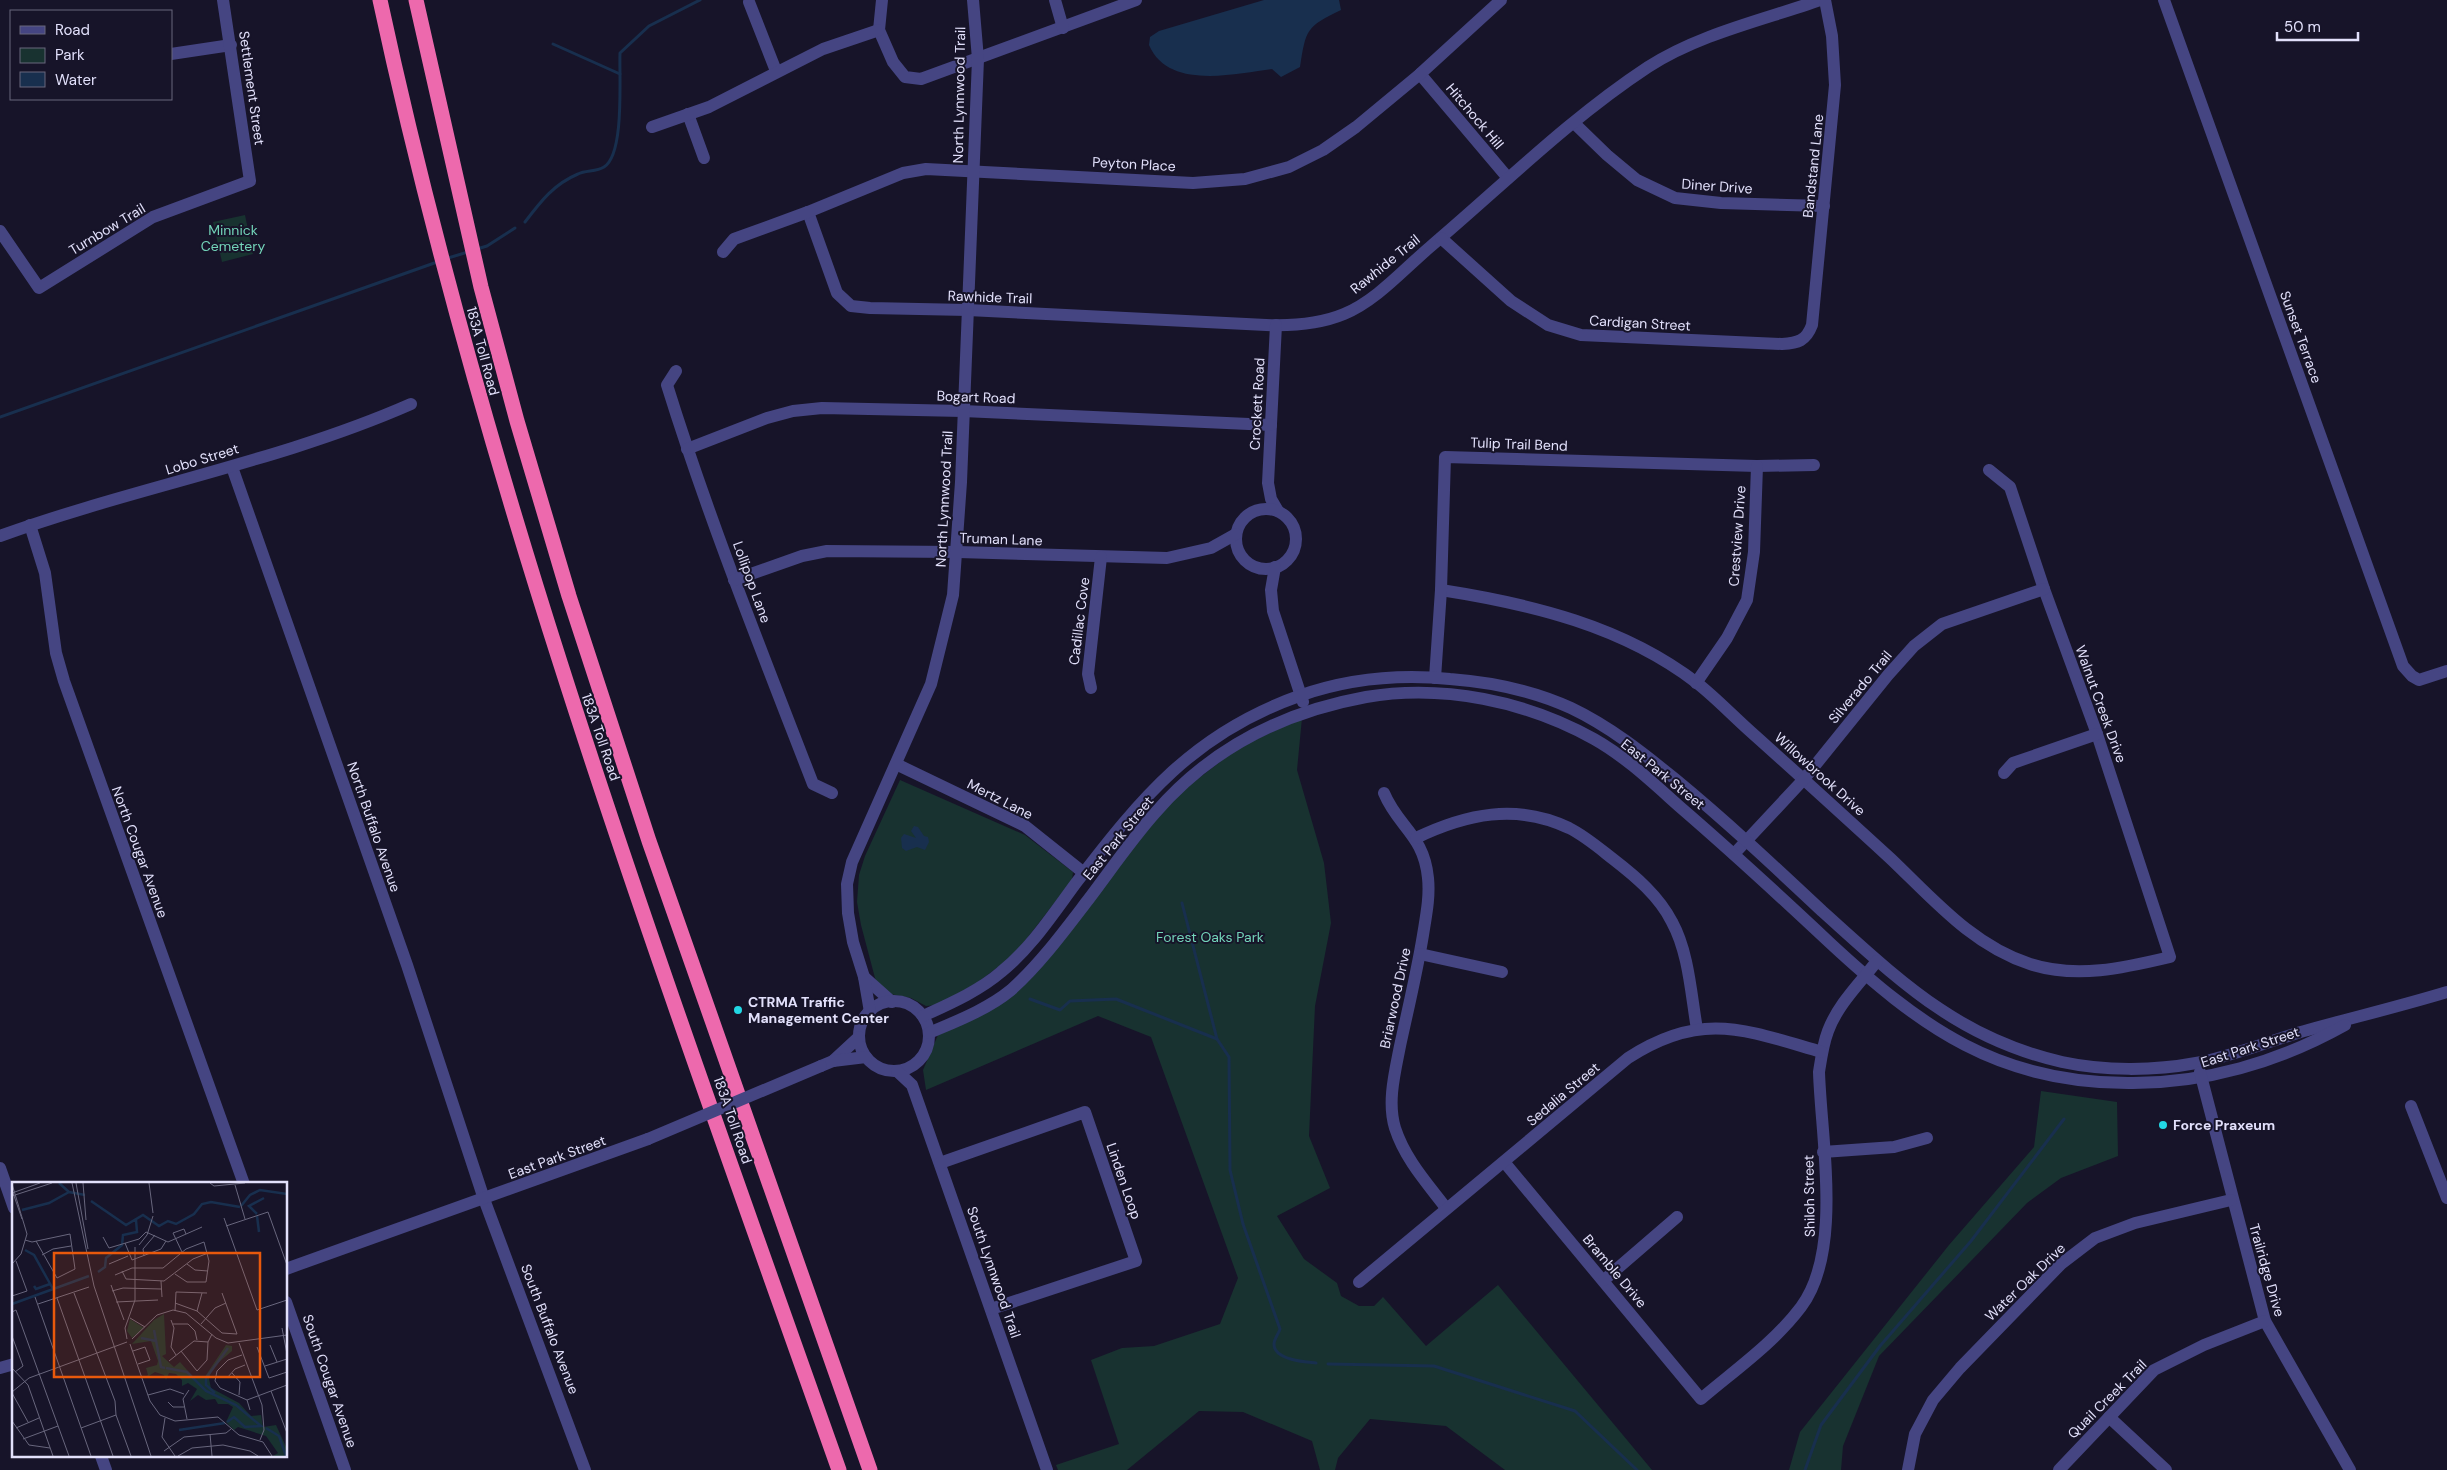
<svg xmlns="http://www.w3.org/2000/svg" width="2447" height="1470" font-family="'DM Sans',sans-serif">
<rect width="100%" height="100%" fill="#171429"/>
<g fill="#183230">
<polygon points="245,215 253,254 222,262 213,222"/>
<polygon points="1302,718 1297,770 1324,863 1331,923 1315,1006 1309,1136 1330,1188 1277,1216 1304,1259 1337,1283 1341,1296 1359,1306 1374,1306 1383,1297 1426,1346 1498,1285 1652,1470 1505,1470 1446,1426 1370,1419 1338,1458 1335,1470 1320,1470 1312,1441 1243,1412 1199,1411 1127,1470 1058,1470 1056,1465 1119,1444 1091,1360 1122,1348 1154,1346 1220,1324 1238,1278 1151,1037 1098,1016 926,1090 923,1070 938,1035 997,1004 1158,814 1181,792 1238,748"/>
<polygon points="900,780 1025,835 1073,872 1072,880 1014,955 978,982 939,1005 926,1006 911,998 890,994 880,988 875,978 861,925 857,902 859,875 865,856"/>
<polygon points="2041,1091 2117,1102 2118,1156 2061,1178 2027,1203 1879,1356 1843,1446 1841,1470 1789,1470 1800,1432 1949,1245 2034,1147"/>
</g>
<g fill="#182f4e">
<path d="M1264 0H1339L1341 10C1306 27 1306 29 1300 67L1281 77 1272 69C1234 74 1168 90 1149 45L1150 37 1159 31Z"/>
<polygon points="914,826 918,827 924,836 928,837 929,842 925,850 917,847 906,851 902,848 901,838 904,834 916,838 911,831"/>
</g>
<g fill="none" stroke-linecap="round" stroke-linejoin="round">
<g stroke="#182f4e" stroke-width="3">
<polyline points="553,44 620,74"/>
<path d="M525 222C541 201 554 184 578 174 586 170 596 172 604 167 625 154 619 76 620 53L649 26 700 0"/>
<polyline points="477,249 487,246 515,228"/>
<polyline points="448,258 468,252"/>
<polyline points="0,417 440,261"/>
<path d="M1182 903 1217 1039 1229 1057 1230 1170 1243 1224 1280 1329C1279 1333 1274 1339 1274 1344 1274 1360 1305 1362 1316 1363"/>
<polyline points="1030,999 1060,1010 1070,1001 1116,999 1217,1039"/>
<polyline points="1328,1364 1434,1366 1575,1411 1637,1470"/>
<polyline points="1805,1470 1821,1425 1880,1346 1971,1241 2064,1119"/>
</g>
<g stroke="#454582" stroke-width="12">
<polyline points="882,0 879,30 893,62 905,77 921,79 1136,0"/>
<polyline points="1055,0 1063,28"/>
<polyline points="2164,0 2403,666 2412,676 2419,680 2447,671"/>
<polyline points="749,2 776,71"/>
<polyline points="171,54 231,45"/>
<polyline points="1420,74 1508,178"/>
<polyline points="688,114 704,158"/>
<polyline points="1574,123 1607,155 1637,180 1675,198 1721,203 1824,206"/>
<polyline points="652,127 709,107 823,49 879,30"/>
<path d="M808 212 837 293 851 306 870 308 968 310 1266 325C1292 326 1320 324 1344 314 1376 301 1404 269 1430 247 1502 186 1569 119 1648 67 1699 34 1763 20 1820 0"/>
<polyline points="0,231 39,288 153,217 250,181 223,0"/>
<path d="M1441 238 1511 301 1548 325 1581 335 1782 344C1798 343 1806 341 1812 325L1835 85 1832 36 1825 0"/>
<polyline points="723,252 734,239 808,212 903,173 926,169 1193,183 1245,179 1289,167 1323,150 1356,127 1420,74 1501,0"/>
<polyline points="1276,325 1268,483 1271,499 1278,511"/>
<path d="M676 371 667 385C709 520 762 652 813 784L832 793"/>
<polyline points="687,449 767,418 793,411 822,408 963,411 1271,425"/>
<polyline points="232,467 407,965 484,1199 585,1470"/>
<circle cx="1266" cy="539" r="30"/>
<polyline points="30,525 45,573 56,653 64,681 244,1184"/>
<path d="M0 536C135 487 279 462 411 404"/>
<polyline points="1275,567 1271,590 1273,611 1303,702"/>
<polyline points="734,580 802,556 827,551 958,552 1167,558 1211,548 1236,534"/>
<path d="M1441 590C1531 604 1623 626 1697 683 1716 698 1733 716 1751 732 1798 774 1844 816 1891 859 1933 899 1973 946 2030 964 2076 979 2124 968 2170 957L2097 734 2044 589 2010 487 1989 470"/>
<polyline points="1435,678 1441,590 1445,457 1757,466 1814,465"/>
<polyline points="1696,683 1727,638 1747,600 1754,552 1757,466"/>
<polyline points="1091,688 1088,674 1101,557"/>
<polyline points="896,764 1025,826 1084,873"/>
<polyline points="2004,773 2013,763 2097,734"/>
<path d="M1384 793C1398 827 1424 835 1428 878 1430 897 1426 916 1423 935 1417 972 1408 1009 1400 1046 1395 1072 1387 1102 1395 1128 1405 1159 1427 1183 1446 1208"/>
<path d="M1416 838C1466 814 1516 803 1569 828 1585 836 1599 848 1613 859 1635 876 1659 896 1672 922 1689 953 1691 995 1697 1029"/>
<polyline points="1734,854 1804,779 1888,675 1914,646 1942,624 2044,589"/>
<polyline points="1420,954 1502,972"/>
<polyline points="864,977 892,1002"/>
<circle cx="894" cy="1036" r="35"/>
<polyline points="870,1012 864,977 853,942 848,913 847,884 852,862 931,684 953,595 961,482 978,59 973,0"/>
<path d="M923 1016C949 1004 979 991 1001 972 1031 948 1053 914 1076 883 1141 798 1194 733 1299 696 1347 679 1399 674 1450 679 1490 682 1534 691 1571 708 1609 726 1643 753 1675 779 1726 821 1774 866 1822 911 1899 980 1957 1038 2062 1062 2104 1071 2154 1071 2196 1063 2234 1056 2271 1040 2308 1030 2355 1017 2401 1006 2447 992"/>
<path d="M929 1033C957 1021 988 1009 1011 990 1040 964 1065 930 1088 900 1110 871 1131 840 1155 813 1210 749 1283 712 1366 697 1443 684 1526 701 1594 739 1626 757 1653 783 1680 807 1731 851 1781 897 1830 943 1871 981 1915 1019 1965 1045 2015 1071 2071 1083 2128 1083 2204 1084 2279 1062 2345 1025"/>
<polyline points="833,1061 859,1037"/>
<polyline points="821,1066 833,1061 866,1057"/>
<polyline points="897,1071 912,1085 1047,1470"/>
<polyline points="2200,1072 2265,1321 2350,1470"/>
<polyline points="2411,1106 2447,1198"/>
<polyline points="1823,1152 1894,1147 1927,1138"/>
<polyline points="940,1163 1085,1112 1136,1261 991,1309"/>
<path d="M1505 1163 1701 1399C1735 1370 1774 1343 1801 1307 1843 1251 1821 1139 1819 1072 1821 1059 1823 1044 1828 1031 1838 1004 1860 983 1877 961"/>
<polyline points="0,1168 14,1208"/>
<polyline points="286,1269 648,1139"/>
<polyline points="1604,1280 1677,1217"/>
<path d="M1359 1282 1628 1058C1702 1010 1745 1030 1822 1052"/>
<polyline points="286,1302 345,1470"/>
<polyline points="0,1368 14,1364"/>
<polyline points="2109,1417 2166,1470"/>
<polyline points="101,1456 106,1470"/>
<polyline points="1908,1470 1915,1434 1933,1400 1960,1368 2061,1264 2095,1238 2135,1223 2231,1200"/>
<polyline points="2059,1470 2154,1370 2204,1345 2265,1321"/>
</g>
<g stroke="#ed69ad" stroke-width="15">
<path d="M380 0C488 503 668 986 839 1470"/>
<polyline points="416,0 481,287 517,421 569,596 649,841 870,1470"/>
</g>
<polyline stroke="#454582" stroke-width="12" points="648,1139 821,1066"/>
</g>
<g fill="#22d8e5" stroke="#171429" stroke-width="2">
<circle cx="738" cy="1010" r="5"/>
<circle cx="2163" cy="1125" r="5"/>
</g>
<g text-anchor="middle" dominant-baseline="central" stroke-width="4" stroke-linejoin="round" paint-order="stroke">
<g font-size="14" fill="#e2e0fb" stroke="#171429">
<text transform="translate(252 88) rotate(82)">Settlement Street</text>
<text transform="translate(959 95) rotate(-89)">North Lynnwood Trail</text>
<text transform="translate(1475 116) rotate(50)">Hitchock Hill</text>
<text transform="translate(1134 164) rotate(3)">Peyton Place</text>
<text transform="translate(1813 166) rotate(-84)">Bandstand Lane</text>
<text transform="translate(1717 186) rotate(4)">Diner Drive</text>
<text transform="translate(107 229) rotate(-31)">Turnbow Trail</text>
<text transform="translate(1385 264) rotate(-39)">Rawhide Trail</text>
<text transform="translate(990 297) rotate(2)">Rawhide Trail</text>
<text transform="translate(1640 323) rotate(3)">Cardigan Street</text>
<text transform="translate(2301 337) rotate(70)">Sunset Terrace</text>
<text transform="translate(483 351) rotate(75)">183A Toll Road</text>
<text transform="translate(976 397) rotate(2)">Bogart Road</text>
<text transform="translate(1257 404) rotate(-87)">Crockett Road</text>
<text transform="translate(1519 444) rotate(2)">Tulip Trail Bend</text>
<text transform="translate(202 459) rotate(-17)">Lobo Street</text>
<text transform="translate(944 499) rotate(-87)">North Lynnwood Trail</text>
<text transform="translate(1737 536) rotate(-86)">Crestview Drive</text>
<text transform="translate(1001 539) rotate(2)">Truman Lane</text>
<text transform="translate(752 582) rotate(70)">Lollipop Lane</text>
<text transform="translate(1079 621) rotate(-83)">Cadillac Cove</text>
<text transform="translate(1860 687) rotate(-50)">Silverado Trail</text>
<text transform="translate(2101 704) rotate(70)">Walnut Creek Drive</text>
<text transform="translate(601 737) rotate(71)">183A Toll Road</text>
<text transform="translate(1663 774) rotate(39)">East Park Street</text>
<text transform="translate(1820 774) rotate(42)">Willowbrook Drive</text>
<text transform="translate(1000 799) rotate(27)">Mertz Lane</text>
<text transform="translate(374 827) rotate(71)">North Buffalo Avenue</text>
<text transform="translate(1118 838) rotate(-51)">East Park Street</text>
<text transform="translate(140 852) rotate(70)">North Cougar Avenue</text>
<text transform="translate(1395 998) rotate(-78)">Briarwood Drive</text>
<text transform="translate(2250 1047) rotate(-18)">East Park Street</text>
<text transform="translate(1563 1094) rotate(-40)">Sedalia Street</text>
<text transform="translate(733 1120) rotate(71)">183A Toll Road</text>
<text transform="translate(557 1157) rotate(-20)">East Park Street</text>
<text transform="translate(1124 1181) rotate(71)">Linden Loop</text>
<text transform="translate(1809 1196) rotate(-91)">Shiloh Street</text>
<text transform="translate(2267 1270) rotate(74)">Trailridge Drive</text>
<text transform="translate(1615 1271) rotate(50)">Bramble Drive</text>
<text transform="translate(994 1272) rotate(71)">South Lynnwood Trail</text>
<text transform="translate(2025 1282) rotate(-44)">Water Oak Drive</text>
<text transform="translate(550 1329) rotate(69)">South Buffalo Avenue</text>
<text transform="translate(330 1381) rotate(71)">South Cougar Avenue</text>
<text transform="translate(2107 1399) rotate(-45)">Quail Creek Trail</text>
</g>
<g font-size="14" fill="#73d4b9" stroke="#171429">
<text x="233" y="230">Minnick<tspan x="233" dy="16">Cemetery</tspan></text>
<text x="1210" y="937">Forest Oaks Park</text>
</g>
<g font-size="14" font-weight="bold" fill="#e2e0fb" stroke="#171429" text-anchor="start">
<text x="748" y="1002">CTRMA Traffic<tspan x="748" dy="16">Management Center</tspan></text>
<text x="2173" y="1125">Force Praxeum</text>
</g>
</g>
<g transform="translate(12 1182)">
<rect width="275" height="275" fill="#171429"/>
<path d="M152 132 154 172 150 174 162 185 168 180 182 196H192L214 163 220 164V169L200 186 197 197 199 206 227 221 239 234 249 233 251 245 264 243 275 267V274H261L266 271 254 254 226 245 222 248 214 240 221 225 216 222H206L203 217 194 218 186 213 178 219 185 207 176 201 170 204V198L164 192 157 191 154 198 152 193 143 190 132 197 136 193 134 186 145 183 146 179 139 159 120 162 142 138ZM118 137 132 146 120 156 115 149Z" fill="#183230"/>
<path fill="none" stroke="#182f4e" stroke-width="2.5" d="M47 1 57 10 73 13M79 19 114 43 131 33 147 44 156 39 164 42 182 32 190 22 199 20 228 25M229 24 238 13 248 8 275 12M10 28 37 21 57 10M245 32 237 24 252 16M245 34 247 50M13 68 22 73 41 107M86 90 93 85 94 76 110 63 111 53 125 50 124 38M22 104 24 107 38 102M0 122 77 94M142 148 149 185 153 186M129 156 144 159M154 186 175 190 194 209 224 223 249 244 233 245 222 235 215 240M203 211 194 203V196L216 166M254 246 267 254 274 274M167 248 213 241"/>
<path fill="none" stroke="#68667d" stroke-width="1" d="M60 1 82 104 139 274M64 1 76 67M71 1 74 38M137 1 141 31M198 1 202 4 233 1M0 2 15 52 9 72 0 82M223 3 233 37M0 8 10 37M0 11 28 1M0 14 40 1M212 36 245 128 275 118M214 44 256 30 275 83M91 55 97 66 127 57 134 50 156 60 190 45M13 58 20 60 58 52 63 87 45 96 24 59M113 61 120 78 149 67 154 59M127 63 135 53 141 34M170 70 161 51 172 47 174 52M30 73 41 67 59 64M132 74 131 67 143 53M97 82 116 74M175 82 183 88 196 89M110 89 114 97 152 99 181 77 196 71M103 93 120 86H151L174 67 192 60 197 79 194 100H175L163 92M149 99 150 115M99 103 112 138M100 109 111 106 149 107M62 111 103 219 104 233 119 274M0 114 15 109 4 79M23 115 79 274M45 116 101 274M104 120 146 118M163 121 185 129 210 151 225 152 210 111M26 122 77 105M163 129 164 110 195 111M185 129 190 111M0 130 4 128 57 274M118 136 133 145M159 138 162 146 159 165 164 173M161 142H176L183 149 185 158M189 142 203 126 214 121M270 146 275 172M0 154 11 184 3 190M115 157 113 146 123 118V65M120 157 145 133 161 128 174 131 204 156 216 161 275 153M227 161 250 223 252 248 248 258M118 162 138 219 148 233 163 239 206 235 227 253 251 260 260 274M258 163 265 180M245 165 257 196 275 190M121 169 133 165 138 178 126 182M169 169 185 189 195 178 196 160 200 152M230 173 216 178 205 189 203 199 208 206 235 218 238 228M157 179 182 159 196 160M253 184 275 177M0 186 16 203 41 274M220 191 228 200 227 213M215 196 223 187 233 183M259 209 275 251M0 210 17 196 115 160M0 211 16 240M136 213 158 207 172 212M235 218 275 203M156 220 161 225H172M153 236 150 255 163 274M175 237 171 217 177 208M0 239 17 263 38 266M4 246 27 236M69 246 104 233M198 252 200 274M11 257 46 244M152 269 172 255 214 251 219 247M166 274 180 266 211 263 238 269 246 274"/>
<path fill="#e8590c" fill-opacity="0.15" stroke="#e8590c" stroke-width="2.5" d="M42 71H248V195H42Z"/>
<rect width="275" height="275" fill="none" stroke="#e2e0fb" stroke-width="2.5"/>
</g>
<rect x="10" y="10" width="162" height="90" fill="#171429" stroke="#68667d"/>
<rect x="20" y="26" width="25" height="8" fill="#454582" stroke="#68667d"/>
<text x="55" y="35" font-size="15" fill="#e2e0fb">Road</text>
<rect x="20" y="48" width="25" height="15" fill="#183230" stroke="#68667d"/>
<text x="55" y="60" font-size="15" fill="#e2e0fb">Park</text>
<rect x="20" y="72" width="25" height="15" fill="#182f4e" stroke="#68667d"/>
<text x="55" y="85" font-size="15" fill="#e2e0fb">Water</text>
<path d="M2277 32v8h81v-8" fill="none" stroke="#e2e0fb" stroke-width="2.5"/>
<text x="2284" y="32" font-size="15" fill="#e2e0fb" stroke="#171429" stroke-width="4" paint-order="stroke">50 m</text>
</svg>
